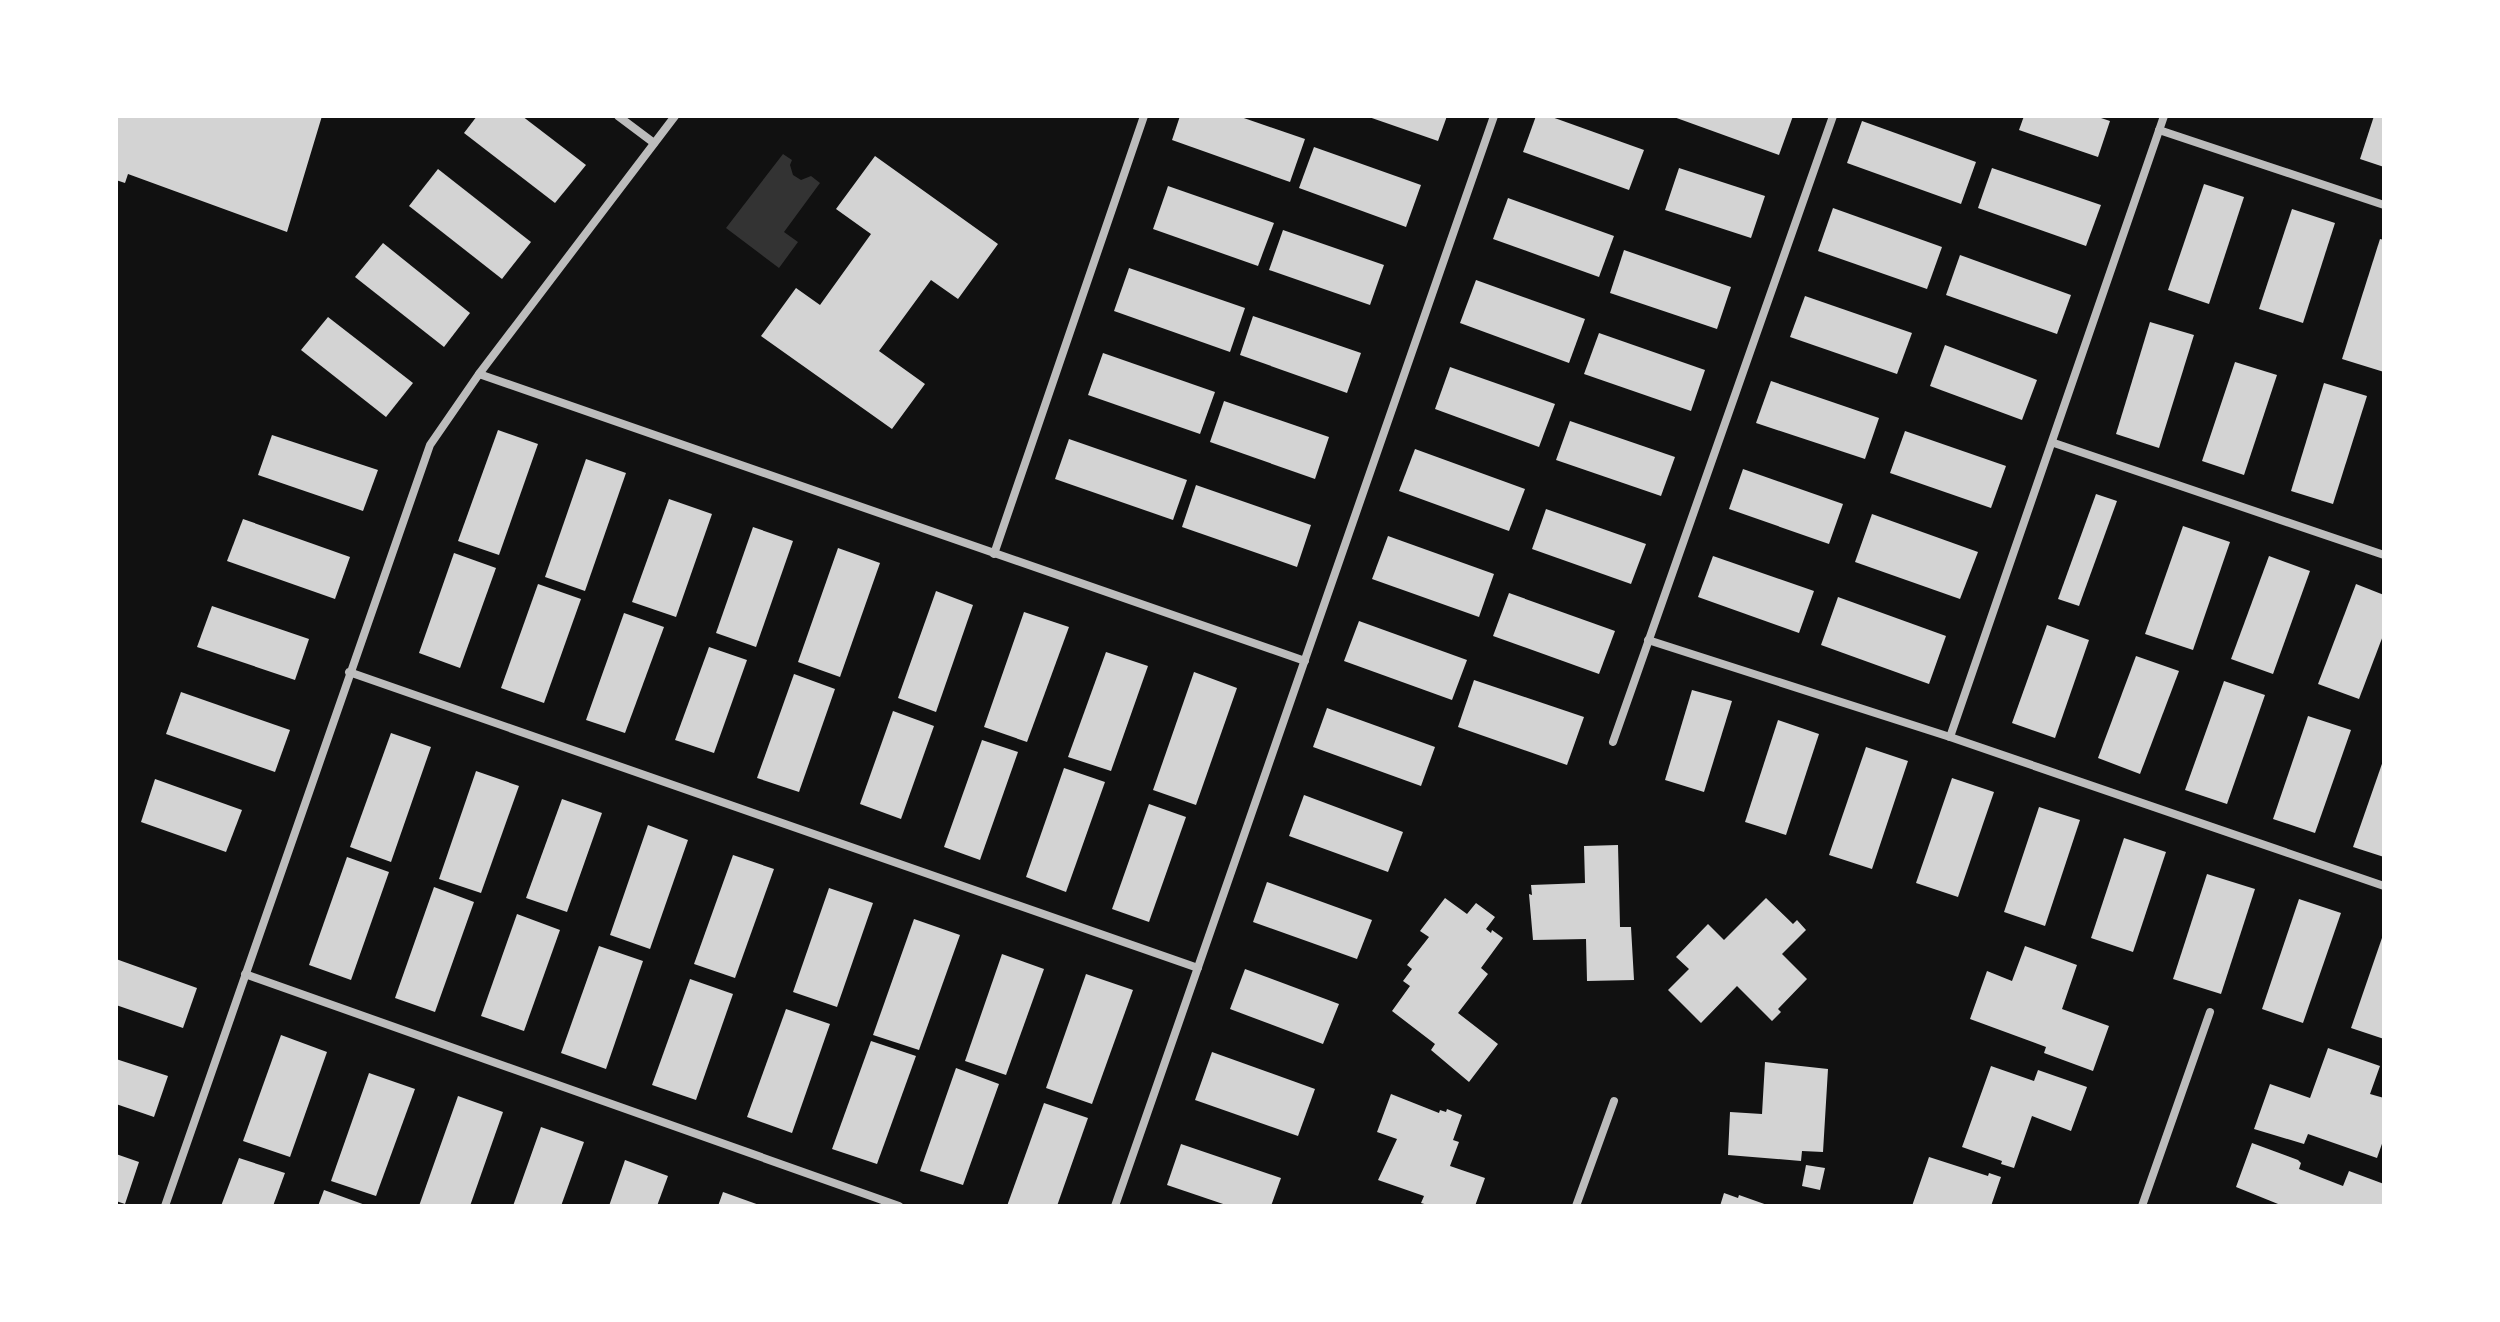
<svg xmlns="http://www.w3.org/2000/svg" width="2500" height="1322" font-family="'Nunito Sans',sans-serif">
<rect width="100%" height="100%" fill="#111"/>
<polygon fill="#333" points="783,154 792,160 790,165 793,175 801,180 811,176 820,183 784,232 798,242 779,268 726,228"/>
<g fill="#d3d3d3">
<polygon points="116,116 322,116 287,232 128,174 125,183 116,180"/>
<polygon points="477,116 522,116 586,165 555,203 464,133"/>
<polygon points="1180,116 1238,116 1305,139 1290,182 1172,140"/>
<polygon points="1366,116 1447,116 1438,141"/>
<polygon points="1536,116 1549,116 1644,150 1629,190 1523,152"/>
<polygon points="1671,116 1793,116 1779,155"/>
<polygon points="2024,116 2095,116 2110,121 2098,157 2019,130"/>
<polygon points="2374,116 2384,116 2384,167 2360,159"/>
<polygon points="1862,121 1976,162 1961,204 1847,163"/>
<polygon points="1314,147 1421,185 1406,227 1299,188"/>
<polygon points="875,156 998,244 958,299 931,280 879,351 925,384 892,429 761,336 796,288 820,305 871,234 836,209"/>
<polygon points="1679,168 1765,196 1751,238 1665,210"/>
<polygon points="1992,168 2101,205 2086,246 1978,208"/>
<polygon points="438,169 531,242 502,279 409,206"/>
<polygon points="2204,184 2244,197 2209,304 2168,290"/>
<polygon points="1168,186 1274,223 1258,266 1153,229"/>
<polygon points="1508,198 1614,236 1599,277 1493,239"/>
<polygon points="1833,208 1942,247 1927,289 1818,251"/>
<polygon points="2292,209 2335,223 2303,323 2259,309"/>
<polygon points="1283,230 1384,265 1370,305 1269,270"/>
<polygon points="2380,239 2384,240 2384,372 2342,359"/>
<polygon points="383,243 470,313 444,347 355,277"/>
<polygon points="1624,250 1731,287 1717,329 1610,293"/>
<polygon points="1960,255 2071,295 2057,334 1946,295"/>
<polygon points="1129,268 1245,308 1230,352 1114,311"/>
<polygon points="1476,280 1585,319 1569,363 1460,323"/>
<polygon points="1805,296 1912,333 1897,374 1790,337"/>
<polygon points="1253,316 1361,353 1347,393 1240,355"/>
<polygon points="328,317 413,383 386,417 301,350"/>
<polygon points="2150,322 2194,335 2159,448 2116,434"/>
<polygon points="1599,333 1705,370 1691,411 1584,374"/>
<polygon points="1945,345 2037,380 2022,420 1930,386"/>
<polygon points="1103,353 1215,392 1200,434 1088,395"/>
<polygon points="2235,362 2277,375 2244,475 2202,461"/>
<polygon points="1450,367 1555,404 1539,447 1435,409"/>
<polygon points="1771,381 1879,418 1865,459 1756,423"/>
<polygon points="2324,383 2367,396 2333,504 2291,491"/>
<polygon points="1224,401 1329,437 1315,479 1210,442"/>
<polygon points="1570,421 1675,457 1661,496 1556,460"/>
<polygon points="498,430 538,444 499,555 458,541"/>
<polygon points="1905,431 2006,466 1991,508 1890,473"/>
<polygon points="272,435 378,470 363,511 258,475"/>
<polygon points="1069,439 1187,480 1173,520 1055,479"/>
<polygon points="1415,449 1525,489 1509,531 1399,491"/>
<polygon points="586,459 626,473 585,591 545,577"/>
<polygon points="1743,469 1843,504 1829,544 1729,509"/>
<polygon points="1196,485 1311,525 1297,567 1182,527"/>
<polygon points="2096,494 2117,501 2079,606 2058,599"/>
<polygon points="669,499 712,514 676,617 632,602"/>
<polygon points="1546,509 1646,544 1631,584 1532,549"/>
<polygon points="1872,514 1978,552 1960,599 1855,562"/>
<polygon points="243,519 350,557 335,599 227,561"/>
<polygon points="2183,526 2230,542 2193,650 2145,634"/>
<polygon points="753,527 793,541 756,647 716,633"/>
<polygon points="1388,536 1494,574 1479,617 1372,579"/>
<polygon points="838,548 880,563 840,677 798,662"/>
<polygon points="454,553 496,568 460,668 419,653"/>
<polygon points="1713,556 1814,591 1799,633 1698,597"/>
<polygon points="2269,556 2310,571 2273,674 2231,659"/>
<polygon points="538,584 581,599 544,703 501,688"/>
<polygon points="2356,584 2384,595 2384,633 2359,699 2318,684"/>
<polygon points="936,591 973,605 936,712 898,698"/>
<polygon points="1509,593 1615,631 1599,674 1493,636"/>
<polygon points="1838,597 1946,636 1929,684 1821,645"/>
<polygon points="212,606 309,639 295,680 197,647"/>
<polygon points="1024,612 1069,627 1027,742 984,727"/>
<polygon points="624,613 664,627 625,733 586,720"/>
<polygon points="1359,621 1467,660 1452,700 1344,661"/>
<polygon points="2047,625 2089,640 2055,738 2012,723"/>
<polygon points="709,647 747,660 714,753 675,740"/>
<polygon points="1106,652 1148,666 1111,771 1068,757"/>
<polygon points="2136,656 2179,671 2140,774 2098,758"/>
<polygon points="1194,672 1237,688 1196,805 1153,790"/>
<polygon points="794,674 835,689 799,792 757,778"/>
<polygon points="1474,680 1584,717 1567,765 1458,727"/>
<polygon points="2224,681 2265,695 2227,804 2185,790"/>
<polygon points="1692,690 1732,701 1704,792 1665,780"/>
<polygon points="181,692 290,730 275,772 166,734"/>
<polygon points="1327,708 1435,747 1421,786 1313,747"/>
<polygon points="893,711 934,726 901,819 860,804"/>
<polygon points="2308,716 2351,730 2315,833 2273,819"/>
<polygon points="1778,720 1819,734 1786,835 1745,822"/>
<polygon points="391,733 431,747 391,862 350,847"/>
<polygon points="982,740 1018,752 980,860 944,847"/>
<polygon points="1866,747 1908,761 1872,869 1829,855"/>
<polygon points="2384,758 2384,857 2353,847"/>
<polygon points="1064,768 1105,782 1066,892 1026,877"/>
<polygon points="476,771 519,786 481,893 439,879"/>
<polygon points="1952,778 1994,792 1958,897 1916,883"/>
<polygon points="155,779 242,810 226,852 141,822"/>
<polygon points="1304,795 1403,832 1388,872 1289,836"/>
<polygon points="562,799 602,813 567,912 526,898"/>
<polygon points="1149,804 1186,817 1149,922 1112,909"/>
<polygon points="2039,807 2080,820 2045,926 2004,912"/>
<polygon points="648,825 688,840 650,949 610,935"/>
<polygon points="2124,838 2166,852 2133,952 2091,938"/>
<polygon points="1618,845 1620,927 1631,927 1634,980 1587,981 1586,939 1533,940 1529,894 1532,895 1531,885 1585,883 1584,846"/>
<polygon points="733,855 774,869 735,978 694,964"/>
<polygon points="347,857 389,872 351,980 309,965"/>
<polygon points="2207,874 2255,889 2221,994 2173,979"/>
<polygon points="1267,882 1372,920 1357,959 1253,922"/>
<polygon points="434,887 474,902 435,1012 395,998"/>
<polygon points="829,888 873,903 837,1007 793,992"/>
<polygon points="1445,898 1467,914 1476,903 1495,917 1486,929 1491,933 1492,930 1503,938 1481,968 1488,974 1458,1013 1498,1044 1469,1082 1431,1050 1435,1044 1392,1011 1410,986 1403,981 1412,969 1407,965 1429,937 1420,931"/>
<polygon points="1766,898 1793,924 1797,920 1806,930 1782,954 1807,979 1778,1009 1781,1012 1772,1021 1737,986 1701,1023 1668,990 1689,969 1676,957 1708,924 1724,940"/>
<polygon points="2299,899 2341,913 2303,1023 2262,1009"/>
<polygon points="517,914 560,930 524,1031 481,1016"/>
<polygon points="914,919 960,935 919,1050 873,1035"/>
<polygon points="2384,932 2384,1039 2351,1028"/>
<polygon points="599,946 643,961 606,1069 561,1053"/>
<polygon points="2025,946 2077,965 2062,1009 2109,1026 2093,1071 2044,1053 2046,1047 1970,1019 1987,971 2012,981"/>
<polygon points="1002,954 1044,969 1006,1075 965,1061"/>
<polygon points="116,959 197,988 183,1028 116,1005"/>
<polygon points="1245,969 1339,1004 1323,1044 1230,1009"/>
<polygon points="1086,974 1133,990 1092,1104 1046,1088"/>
<polygon points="690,979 733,994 696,1100 652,1085"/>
<polygon points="786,1009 830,1024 792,1133 747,1117"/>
<polygon points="281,1035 327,1052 290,1157 243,1141"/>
<polygon points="871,1041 916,1056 877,1164 832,1149"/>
<polygon points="2328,1048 2380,1066 2370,1094 2384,1098 2384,1138 2377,1158 2308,1134 2304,1144 2254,1129 2270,1084 2310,1098"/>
<polygon points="1212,1052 1315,1089 1298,1136 1195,1100"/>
<polygon points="116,1059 168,1076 154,1117 116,1104"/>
<polygon points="1765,1062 1828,1069 1823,1152 1802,1151 1801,1161 1728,1155 1730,1112 1762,1114"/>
<polygon points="1991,1066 2034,1081 2038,1070 2087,1087 2071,1131 2032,1116 2014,1168 2001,1164 2002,1161 1962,1147"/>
<polygon points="956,1068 999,1084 963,1185 920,1171"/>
<polygon points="369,1073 415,1089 376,1196 331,1181"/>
<polygon points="1391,1094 1439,1113 1440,1110 1446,1112 1447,1109 1462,1115 1453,1140 1459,1142 1450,1166 1485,1178 1475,1206 1431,1206 1421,1203 1424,1196 1378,1180 1397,1139 1377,1132"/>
<polygon points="458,1096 503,1112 470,1206 419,1206"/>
<polygon points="1044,1103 1088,1118 1057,1206 1007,1206"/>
<polygon points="541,1127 584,1142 561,1206 513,1206"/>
<polygon points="2252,1143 2298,1160 2301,1163 2299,1169 2343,1186 2349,1171 2384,1184 2384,1206 2283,1206 2236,1187"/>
<polygon points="1181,1144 1281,1178 1271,1206 1229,1206 1167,1185"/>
<polygon points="116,1154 139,1162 125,1204 116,1201"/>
<polygon points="1929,1157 1988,1176 1989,1173 2001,1177 1991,1206 1912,1206"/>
<polygon points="239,1158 285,1173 273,1206 221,1206"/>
<polygon points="625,1160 668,1176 657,1206 609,1206"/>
<polygon points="1806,1165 1825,1168 1820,1190 1802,1186"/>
<polygon points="324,1190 368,1206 318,1206"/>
<polygon points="723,1192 762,1206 718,1206"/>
<polygon points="1724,1193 1738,1198 1739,1195 1770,1206 1720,1206"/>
</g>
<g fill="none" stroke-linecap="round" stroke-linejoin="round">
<g stroke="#bcbcbc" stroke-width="8">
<polyline points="618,116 654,143"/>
<polyline points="2159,130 2384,205"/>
<polyline points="479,374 1305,661"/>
<polyline points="2054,443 2384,555"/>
<polyline points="994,554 1144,116"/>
<polyline points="1648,640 1950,737 2384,886"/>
<polyline points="349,672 1198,968"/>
<polyline points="1950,737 2164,116"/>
<polyline points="1613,742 1833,116"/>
<polyline points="245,974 899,1206"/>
<polyline points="165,1206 430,445 479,374 675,116"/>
<polyline points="1115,1206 1494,116"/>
<polyline points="1576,1206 1614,1101"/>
<polyline points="2142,1206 2210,1012"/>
</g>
</g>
<rect width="2500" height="1322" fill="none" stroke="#ffffff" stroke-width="236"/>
</svg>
